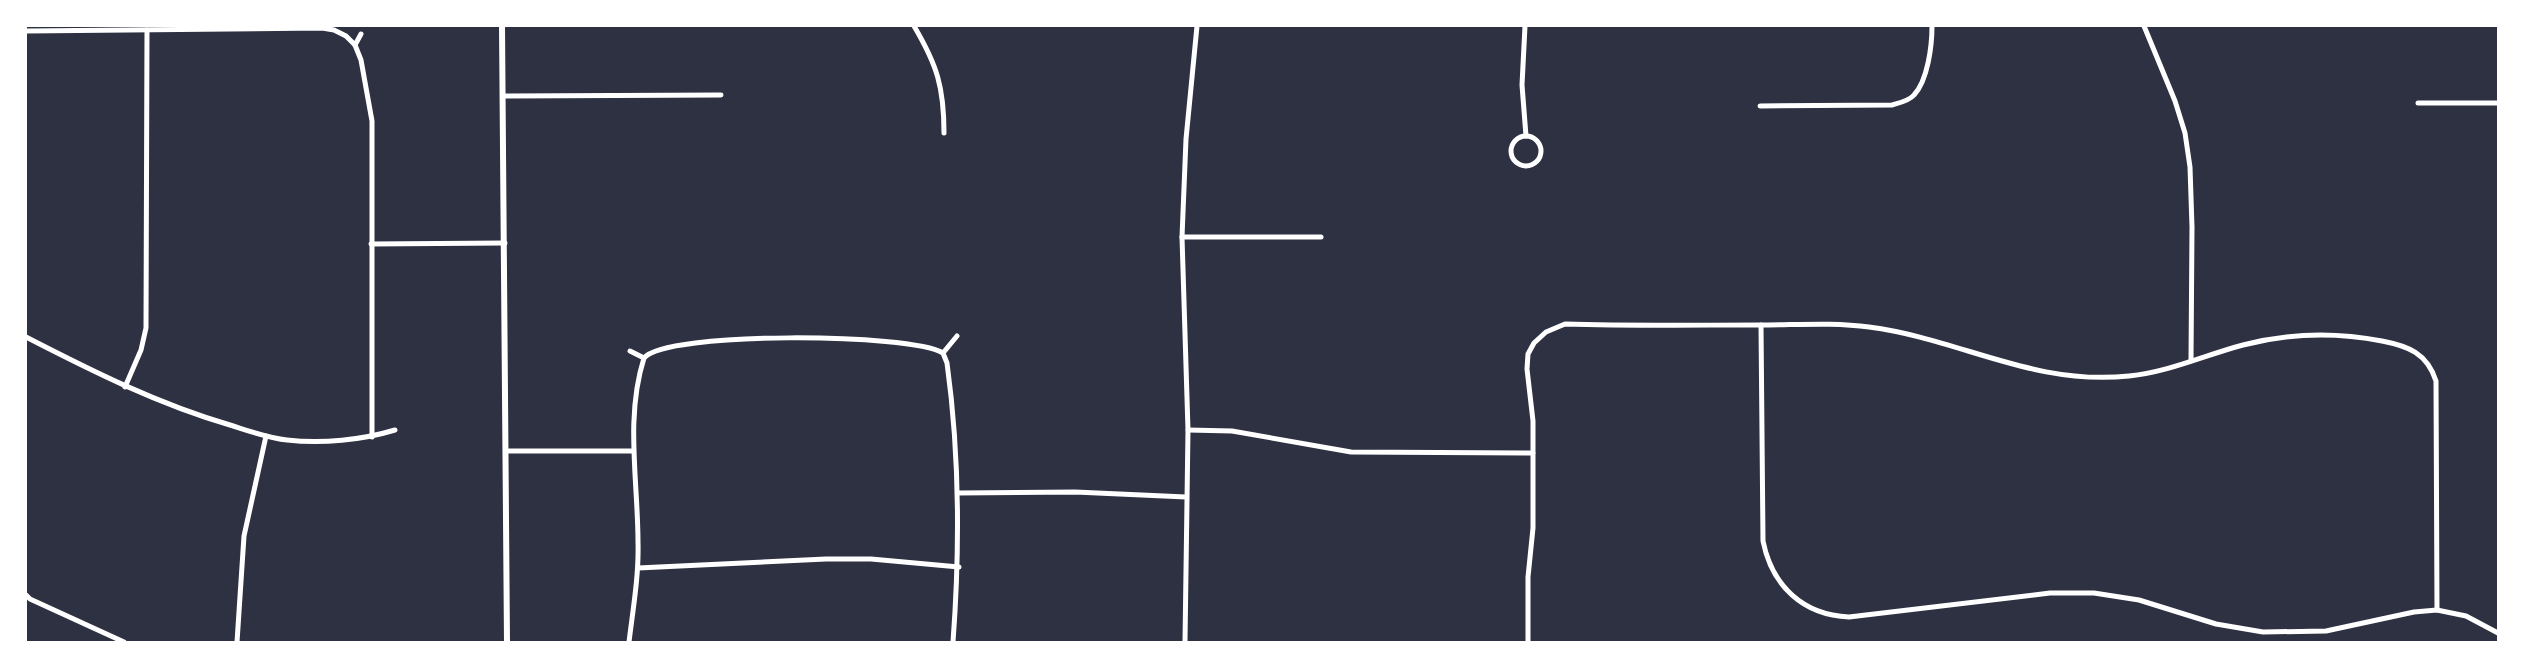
<svg xmlns="http://www.w3.org/2000/svg" width="2524" height="668" font-family="Arial,sans-serif">
<rect width="100%" height="100%" fill="#2d3142"/>
<g fill="none" stroke-linecap="round" stroke-linejoin="round">
<g stroke="#fff" stroke-width="5">
<path d="M914 26C937 65 944 87 944 133"/>
<polyline points="1525,26 1522,85 1526,136"/>
<polyline points="2144,26 2175,101 2185,133 2190,167 2192,227 2191,361"/>
<polyline points="26,31 322,28 334,30 346,36 355,45 361,60 372,121 372,437"/>
<polyline points="355,45 361,34"/>
<polyline points="503,96 721,95"/>
<polyline points="2418,103 2498,103"/>
<path d="M1760 106 1892 105C1899 103 1909 101 1914 95 1928 80 1932 45 1932 26"/>
<circle cx="1526" cy="151" r="15"/>
<polyline points="1182,237 1321,237"/>
<polyline points="371,244 505,243"/>
<path d="M1761 325 1763 541C1772 586 1803 615 1849 617L2050 593H2094L2139 600 2216 624 2263 632 2326 631 2414 612 2437 610 2466 616 2498 633"/>
<path d="M26 337C92 371 158 404 230 425 249 431 268 438 287 440 322 444 362 440 395 430"/>
<path d="M630 351 644 358C666 331 910 333 943 353L957 336"/>
<path d="M943 353 947 363C960 457 960 548 953 642"/>
<polyline points="125,387 141,350 146,328 147,30"/>
<polyline points="1188,430 1232,431 1351,452 1533,453"/>
<polyline points="506,451 633,451"/>
<polyline points="958,493 1075,492 1186,497"/>
<polyline points="638,568 826,559 871,559 959,567"/>
<polyline points="26,595 30,599 124,642"/>
<polyline points="237,642 244,536 266,436"/>
<path d="M629 642C633 609 639 575 638 542 638 481 625 418 644 358"/>
<polyline points="1185,642 1188,430 1182,237 1186,139 1197,26"/>
<path d="M1528 642V577L1533 528V421L1527 369 1528 354 1534 343 1546 332 1565 324C1630 326 1695 325 1760 325 1796 325 1833 322 1869 327 1961 339 2032 386 2129 376 2169 372 2205 355 2243 345 2289 333 2335 332 2382 341 2408 346 2427 353 2436 381L2437 610"/>
</g>
<polyline stroke="#fff" stroke-width="6" points="502,26 507,642"/>
</g>
<rect width="2524" height="668" fill="none" stroke="#ffffff" stroke-width="54"/>
</svg>
